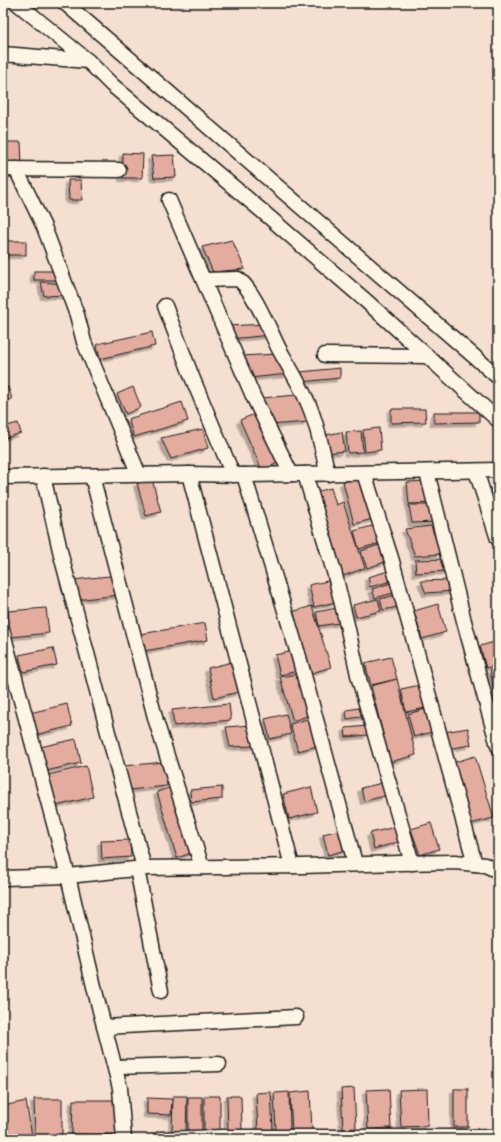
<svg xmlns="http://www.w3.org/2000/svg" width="501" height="1142" font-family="'Architects Daughter',sans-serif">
<defs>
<filter id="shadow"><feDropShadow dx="-3.5" dy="3.5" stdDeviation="0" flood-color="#0004"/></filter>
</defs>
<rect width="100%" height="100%" fill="#f5dfd0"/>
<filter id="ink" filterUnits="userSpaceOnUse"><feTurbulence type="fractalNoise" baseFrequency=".025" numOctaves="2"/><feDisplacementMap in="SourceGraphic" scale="8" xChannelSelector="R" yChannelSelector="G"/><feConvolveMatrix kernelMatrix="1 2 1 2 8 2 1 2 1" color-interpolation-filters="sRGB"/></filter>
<g filter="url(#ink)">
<g fill="#e4ab9f" stroke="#1c1c1c" filter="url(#shadow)">
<polygon points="7,142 21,142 22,165 8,166"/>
<polygon points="123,153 143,154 142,178 122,178"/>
<polygon points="174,155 176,177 154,178 151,156"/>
<polygon points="68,180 81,180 82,200 69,200"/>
<polygon points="232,240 245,269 213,272 202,247"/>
<rect x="3" y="241" width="23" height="14"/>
<rect x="34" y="271" width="24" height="9"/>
<polygon points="41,282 64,284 68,295 44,296"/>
<polygon points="266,324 271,335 230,339 228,326"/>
<polygon points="152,332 155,346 100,359 97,344"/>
<polygon points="279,354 288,374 250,378 240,356"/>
<polygon points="340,368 340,378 301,382 300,372"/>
<polygon points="8,387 12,399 3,402 3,388"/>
<polygon points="133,387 141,407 126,414 117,394"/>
<polygon points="298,395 308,422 269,425 261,398"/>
<polygon points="182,402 188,421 134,437 128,419"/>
<polygon points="391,409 425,409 426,422 391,423"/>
<polygon points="259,412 280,462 262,470 240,420"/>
<polygon points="434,412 479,412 479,422 434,423"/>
<polygon points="18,423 21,433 3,439 3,427"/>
<polygon points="379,428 381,450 365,452 363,430"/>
<polygon points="203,429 208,448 171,459 161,438"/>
<polygon points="361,431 363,452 348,453 346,432"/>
<polygon points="342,432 345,451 328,453 325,435"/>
<polygon points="365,476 376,518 354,524 343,482"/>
<polygon points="152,479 161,512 146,516 137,483"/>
<polygon points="428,481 431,503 409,504 407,482"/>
<polygon points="331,488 336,505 343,502 365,568 343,576 316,492"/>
<polygon points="409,505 435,505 437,522 412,523"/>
<polygon points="379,524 384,542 359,549 354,531"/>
<polygon points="431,526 441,554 415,556 405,529"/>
<polygon points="385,543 391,560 367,568 361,551"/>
<polygon points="446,559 447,571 416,573 415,560"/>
<polygon points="392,570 395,580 370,587 368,577"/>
<polygon points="118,575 120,595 75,600 73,580"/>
<polygon points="332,580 336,602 314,607 309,585"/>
<polygon points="450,580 454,591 426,593 421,581"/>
<polygon points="394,582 397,592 375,598 372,589"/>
<polygon points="400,594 403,606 383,610 380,599"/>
<polygon points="378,599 381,611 356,617 353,605"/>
<polygon points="438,604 446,632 422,639 414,611"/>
<polygon points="312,606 331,667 312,673 292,612"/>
<polygon points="342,607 345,622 319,626 316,612"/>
<polygon points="46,608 49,633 11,637 8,611"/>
<polygon points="205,623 208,640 144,651 141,634"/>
<polygon points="498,641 498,665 486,668 480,646"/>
<polygon points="53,648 57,665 23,672 19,655"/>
<polygon points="293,651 298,671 280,675 275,655"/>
<polygon points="391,657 397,679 371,685 365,663"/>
<polygon points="232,662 239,692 214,698 208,668"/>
<polygon points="498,669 498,690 494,691 490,670"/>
<polygon points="299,674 310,715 293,721 280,677"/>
<polygon points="397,679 416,755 390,762 371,686"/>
<polygon points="425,684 430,707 406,712 401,689"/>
<polygon points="67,704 72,726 35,735 30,713"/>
<polygon points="229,704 231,720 174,726 172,710"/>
<polygon points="366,707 367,716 347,719 346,710"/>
<polygon points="429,708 435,731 414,737 408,714"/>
<polygon points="286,714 291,734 270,739 265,719"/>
<polygon points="314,717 321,745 298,751 290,724"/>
<polygon points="252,725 255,746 230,747 226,727"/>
<polygon points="367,726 368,735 346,737 345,728"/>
<polygon points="468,728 471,745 447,749 444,732"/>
<polygon points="76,739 81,763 46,771 40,747"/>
<polygon points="475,756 494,818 470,824 452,763"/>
<polygon points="165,762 167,786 130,790 123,766"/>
<polygon points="86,766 93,797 56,806 48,775"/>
<polygon points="382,783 385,796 364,801 361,788"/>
<polygon points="174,786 194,852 177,858 157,792"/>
<polygon points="222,787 222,799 191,802 190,790"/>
<polygon points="311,787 317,812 289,819 283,794"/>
<polygon points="431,823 439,849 420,855 411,829"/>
<polygon points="395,827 398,842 374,849 370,833"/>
<polygon points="344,829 349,849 328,855 323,834"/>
<polygon points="130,840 131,857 102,859 101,841"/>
<polygon points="354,1088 356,1128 343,1129 341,1089"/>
<polygon points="389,1089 391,1128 368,1129 366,1090"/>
<polygon points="427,1089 428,1126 401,1127 399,1090"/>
<rect x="454" y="1089" width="14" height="38"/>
<polygon points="310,1091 312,1131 292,1132 290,1093"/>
<polygon points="271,1092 273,1130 258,1131 256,1093"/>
<polygon points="289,1092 290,1129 276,1130 274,1093"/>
<polygon points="173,1096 187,1096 186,1133 172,1133"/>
<polygon points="204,1096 220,1096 220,1132 204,1133"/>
<polygon points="227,1096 241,1096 242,1132 228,1132"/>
<rect x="188" y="1097" width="14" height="36"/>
<polygon points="147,1098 172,1099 171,1115 147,1114"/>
<polygon points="34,1099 62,1099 62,1135 35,1135"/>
<polygon points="73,1100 116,1100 116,1135 72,1134"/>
<polygon points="26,1101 32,1136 5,1137 3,1123 3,1106"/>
</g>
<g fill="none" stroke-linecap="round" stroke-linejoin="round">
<defs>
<g id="minor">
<polyline points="17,3 88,61 112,85 262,211 365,300 498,420"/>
<polyline points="65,3 498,377"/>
<polyline points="3,54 88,61"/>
<polyline points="3,169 119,170"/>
<polyline points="16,169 44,227 77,315 84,342 139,475"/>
<polyline points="169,200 253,396 291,474"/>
<path d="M204 280 238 279C252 287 271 333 279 349 289 367 300 384 308 403 318 425 322 450 328 474"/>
<polyline points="165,306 192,377 233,475"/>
<polyline points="325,355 427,356"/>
<polyline points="476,471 498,539"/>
<polyline points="427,472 464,621 498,746"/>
<polyline points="364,473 392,561 475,864"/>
<polyline points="189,474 292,866"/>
<polyline points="305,474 335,575 347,625 359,679 412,863"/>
<polyline points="244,475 299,657 355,863"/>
<polyline points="43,476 62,559 144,868"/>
<polyline points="92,476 156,721 202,867"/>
<polyline points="3,477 189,474 244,475 498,470"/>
<polyline points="3,633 68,876 96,995 120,1088 124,1139"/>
<polyline points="137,869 161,991"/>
<polyline points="3,878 68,876 144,868 302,866 399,863 455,862 485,865 498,871"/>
<polyline points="104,1027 296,1017"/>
<polyline points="115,1067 219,1064"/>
<polyline points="160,1139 222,1137 498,1137"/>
</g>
</defs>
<use href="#minor" stroke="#1c1c1c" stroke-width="17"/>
<use href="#minor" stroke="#fcf5e5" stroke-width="14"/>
</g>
</g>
<rect width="501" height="1142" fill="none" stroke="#fcf5e5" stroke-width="16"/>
<rect x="8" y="8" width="485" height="1126" fill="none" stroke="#1c1c1c" stroke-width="1.5" filter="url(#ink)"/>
</svg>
